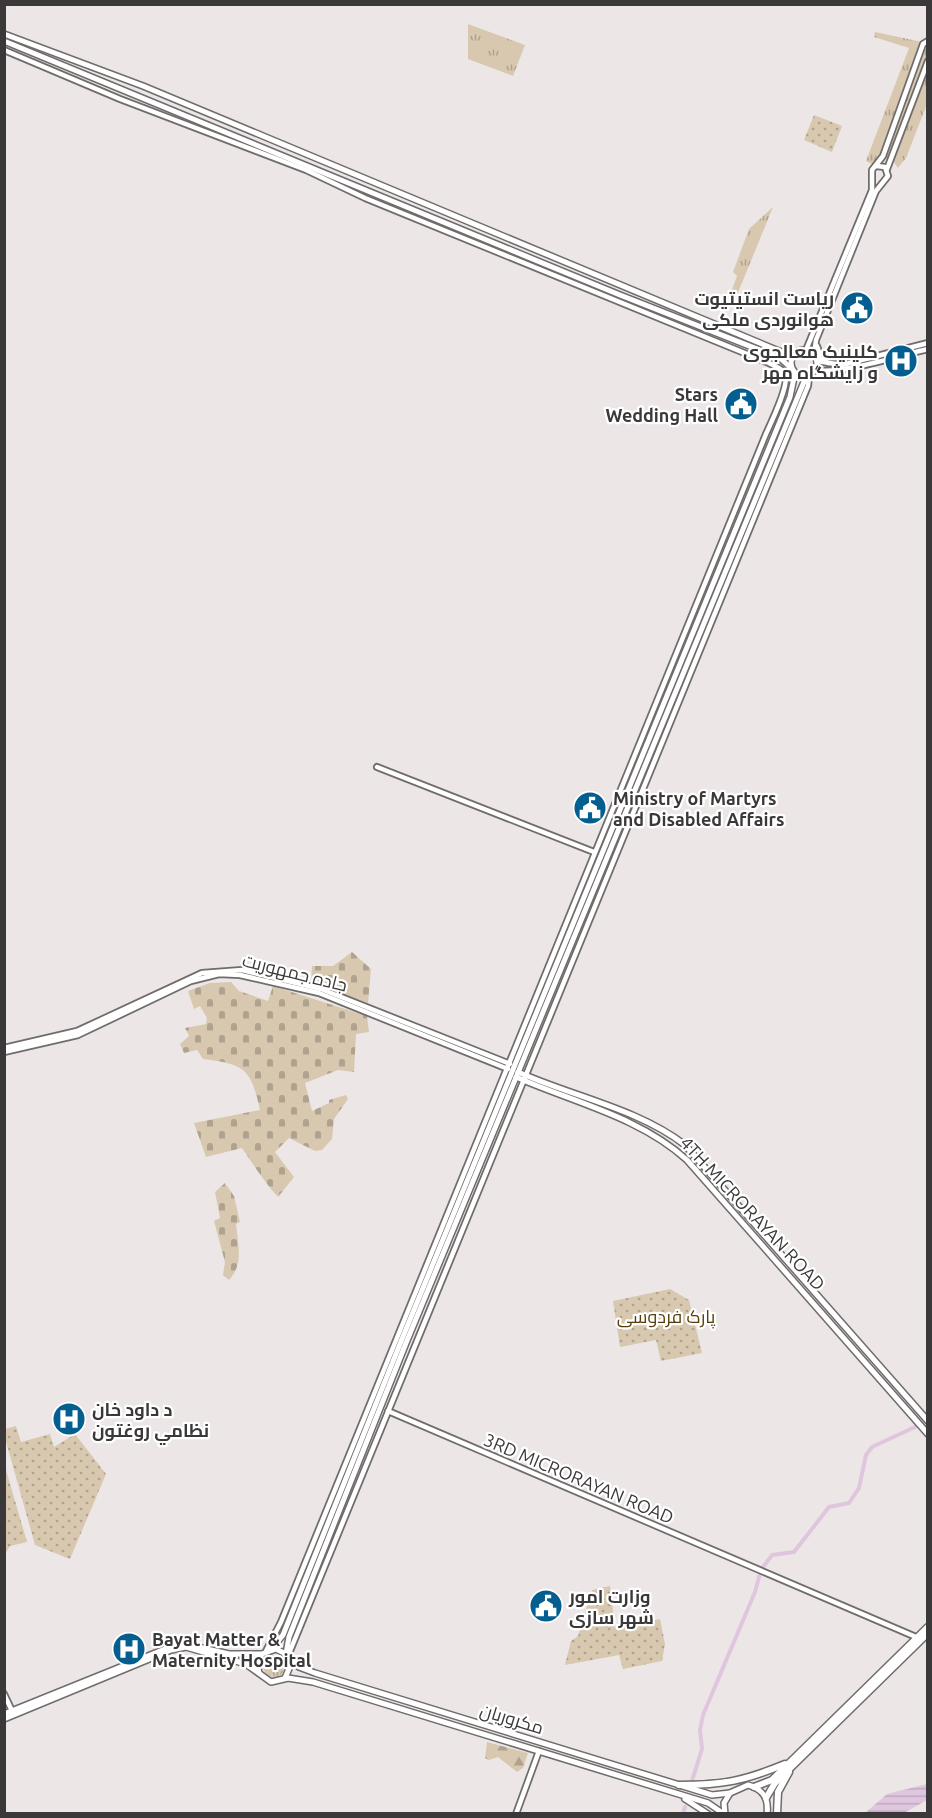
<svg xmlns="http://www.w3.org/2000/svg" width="932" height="1818" font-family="Ubuntu,Cairo,sans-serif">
<defs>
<pattern id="grass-tufts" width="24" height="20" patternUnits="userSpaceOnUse" patternTransform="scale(1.5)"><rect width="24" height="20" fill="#d7c8af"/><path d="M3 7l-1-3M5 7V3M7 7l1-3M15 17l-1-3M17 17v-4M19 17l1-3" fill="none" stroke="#afa38f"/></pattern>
<pattern id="forest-firs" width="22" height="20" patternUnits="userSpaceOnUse" patternTransform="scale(1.5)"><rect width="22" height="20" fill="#d7c8af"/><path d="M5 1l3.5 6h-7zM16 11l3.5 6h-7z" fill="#afa38f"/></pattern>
<pattern id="cemetery-stones" width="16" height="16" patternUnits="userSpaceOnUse" patternTransform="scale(1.5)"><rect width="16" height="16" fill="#d7c8af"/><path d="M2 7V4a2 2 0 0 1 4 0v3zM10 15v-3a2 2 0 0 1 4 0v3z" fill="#afa38f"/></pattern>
<pattern id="park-dots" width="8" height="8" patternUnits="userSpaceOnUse" patternTransform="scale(1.5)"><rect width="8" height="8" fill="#d7c8af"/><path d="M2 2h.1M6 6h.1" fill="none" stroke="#afa38f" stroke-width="1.8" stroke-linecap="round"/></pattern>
<pattern id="water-rules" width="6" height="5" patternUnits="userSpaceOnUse" patternTransform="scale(1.5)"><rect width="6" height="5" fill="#dfc6de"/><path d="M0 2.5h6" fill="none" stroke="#c0abbf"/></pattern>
</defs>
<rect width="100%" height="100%" fill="#ece7e6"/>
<g fill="url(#grass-tufts)">
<polygon points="468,24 525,45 513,76 468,59"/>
<polygon points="875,32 922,42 883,156 874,165 866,161 909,48 874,37"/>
<polygon points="927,45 927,54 890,159 885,157 924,47"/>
<polygon points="927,69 927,104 906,158 898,168 893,161"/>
<polygon points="773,207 737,295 731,292 737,276 733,272 749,229"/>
<circle cx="274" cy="1666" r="11"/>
</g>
<polygon fill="url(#forest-firs)" points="487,1742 528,1753 523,1768 517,1772 498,1757 489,1760 485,1758"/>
<g fill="url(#cemetery-stones)">
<polygon points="352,952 371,969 368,1003 311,983 312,966 333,966"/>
<path d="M231 982 239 991 268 1001 273 986 367 1016 369 1032 356 1034 354 1072 338 1070 305 1083 312 1111 329 1103V1100L346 1095 348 1099 334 1119 332 1139 322 1150 315 1151 289 1138 275 1152 294 1177 278 1197C263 1180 255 1167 242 1148L206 1157 194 1123 260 1110C251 1069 245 1064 203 1059L197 1050 184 1053 180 1044 189 1036 185 1028 206 1024 207 1018 200 1006 194 1009 188 991 210 983Z"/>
<path d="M225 1183 234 1196 240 1222 236 1224C238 1245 244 1264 229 1280L223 1275 225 1262 214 1221 220 1218 215 1192Z"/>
</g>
<g fill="url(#park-dots)">
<polygon points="814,115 842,126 832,152 804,140"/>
<polygon points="670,1289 689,1300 702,1353 661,1361 656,1340 620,1347 613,1301"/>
<polygon points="16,1426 21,1442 50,1434 54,1447 75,1434 106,1474 70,1559 35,1545 5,1438 5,1429"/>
<polygon points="4,1463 27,1542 10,1546 5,1554"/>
<polygon points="610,1586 615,1628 660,1619 665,1644 662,1661 623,1669 619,1655 565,1665 571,1641 578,1636 592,1590"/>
</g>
<polygon fill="url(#water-rules)" points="927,1784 927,1800 904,1813 865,1813 887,1794"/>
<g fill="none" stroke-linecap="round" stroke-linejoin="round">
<g stroke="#dfc6de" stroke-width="4">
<polyline points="691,1784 702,1749 700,1730 703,1715 755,1592 761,1570 772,1555 794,1552 829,1507 849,1503 859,1488 866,1455 872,1447 915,1427"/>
<polyline points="683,1814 685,1807"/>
</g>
<defs>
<g id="secondary">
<path d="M4 50 120 99 306 170 365 198 769 363C774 366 782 368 785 374 790 384 771 423 766 434L281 1622 266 1651"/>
<polyline points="887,169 928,61"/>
<polyline points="817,346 821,358 828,363"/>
<polyline points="806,350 872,190 872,170 883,156 923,44 928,41"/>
<polyline points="814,355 816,340 876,191 888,176 885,167 876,166"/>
<polyline points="817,361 842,365 928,343"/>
<path d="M816 370C840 375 901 355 928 349"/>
<polyline points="377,767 594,852"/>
<polyline points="4,1048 77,1031 202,973 242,970 321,989 510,1064"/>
<polyline points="4,1052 78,1035 191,981 219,974 240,975 319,993 508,1069"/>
<polyline points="388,1411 916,1637"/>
<polyline points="288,1656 808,386 809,376"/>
<polyline points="4,1694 13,1713"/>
<polyline points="516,1814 539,1751"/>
</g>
<g id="primary">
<polyline points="4,34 143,86 786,354 794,354"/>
<polyline points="4,41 620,295 780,358 792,369"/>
<circle cx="804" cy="363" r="13"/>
<path d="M518 1072C571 1096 639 1109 685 1145L928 1421"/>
<path d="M516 1077C573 1102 640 1117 687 1160L928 1434"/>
<polyline points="271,1649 283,1635 402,1339 790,397 795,373"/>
<polyline points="286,1654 289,1637 406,1343 806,377"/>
<polyline points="289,1658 299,1667 315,1673 712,1795 730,1793"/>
<polyline points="259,1673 257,1664 262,1654 276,1649 286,1654 291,1664 285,1678"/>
<polyline points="4,1714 180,1643 229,1654 262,1654"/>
<polyline points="4,1719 171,1650 186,1647 246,1664 271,1682 288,1678 313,1682 708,1803 724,1814"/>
<polyline points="685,1799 708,1814"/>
<path d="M725 1814 724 1803 730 1793 748 1785C763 1789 769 1798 767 1814"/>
</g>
<g id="highway">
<path d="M679 1785C723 1785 744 1781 785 1764"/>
<polyline points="754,1787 772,1780 928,1627"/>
<polyline points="766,1798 775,1783 928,1633"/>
<polyline points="777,1814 778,1792 789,1772"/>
</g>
</defs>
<use href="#secondary" stroke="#706c6b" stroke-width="8"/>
<use href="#primary" stroke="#706c6b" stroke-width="8"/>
<use href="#highway" stroke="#706c6b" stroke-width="9"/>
<use href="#secondary" stroke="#fff" stroke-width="4.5"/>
<use href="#primary" stroke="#fff" stroke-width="5"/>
<use href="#highway" stroke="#fff" stroke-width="6"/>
</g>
<defs>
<symbol id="civic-disc" viewBox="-11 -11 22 22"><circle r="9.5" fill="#055e90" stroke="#fff"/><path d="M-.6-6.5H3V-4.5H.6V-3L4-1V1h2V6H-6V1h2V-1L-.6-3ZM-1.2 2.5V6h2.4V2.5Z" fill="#fff"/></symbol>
<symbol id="hospital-disc" viewBox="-11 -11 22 22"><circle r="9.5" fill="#055e90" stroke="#fff"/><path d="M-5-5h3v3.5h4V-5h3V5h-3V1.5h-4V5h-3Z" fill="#fff"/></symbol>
</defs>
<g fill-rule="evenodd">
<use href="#civic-disc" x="838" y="289" width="38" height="38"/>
<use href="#hospital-disc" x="882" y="342" width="38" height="38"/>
<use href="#civic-disc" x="722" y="385" width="38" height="38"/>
<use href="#civic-disc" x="571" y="789" width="38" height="38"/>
<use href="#hospital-disc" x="50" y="1400" width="38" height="38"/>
<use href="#civic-disc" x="527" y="1587" width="38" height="38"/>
<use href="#hospital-disc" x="110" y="1630" width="38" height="38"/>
</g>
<g text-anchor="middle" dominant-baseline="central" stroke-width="4.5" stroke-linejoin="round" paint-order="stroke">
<g font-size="18" font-weight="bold" fill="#3a3838" stroke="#fff" text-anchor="start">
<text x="834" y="298" text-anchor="end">ریاست انستیتیوت<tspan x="834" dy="21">هوانوردی ملکی</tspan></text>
<text x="878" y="351" text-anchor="end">کلینیک معالجوی<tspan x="878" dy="21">و زایشگاه مهر</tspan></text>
<text x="718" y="394" text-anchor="end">Stars<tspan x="718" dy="21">Wedding Hall</tspan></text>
<text x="613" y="798">Ministry of Martyrs<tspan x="613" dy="21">and Disabled Affairs</tspan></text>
<text x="92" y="1409">د داود خان<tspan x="92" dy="21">نظامي روغتون</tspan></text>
<text x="569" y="1596">وزارت امور<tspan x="569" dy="21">شهر سازی</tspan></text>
<text x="152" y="1639">Bayat Matter &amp;<tspan x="152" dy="21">Maternity Hospital</tspan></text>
</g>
<g font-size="18" fill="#3a3838" stroke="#fff">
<text transform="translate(295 972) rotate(14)">جاده جمهوریت</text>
<text transform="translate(753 1213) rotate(47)">4TH MICRORAYAN ROAD</text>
<text transform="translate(579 1478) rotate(23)">3RD MICRORAYAN ROAD</text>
<text transform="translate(512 1718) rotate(17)">مکروریان</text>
</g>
<g font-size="18" fill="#563e0b" stroke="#fff">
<text x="666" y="1316">پارک فردوسی</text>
</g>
</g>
<rect width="932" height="1818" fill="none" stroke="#3a3838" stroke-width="12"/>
</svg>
